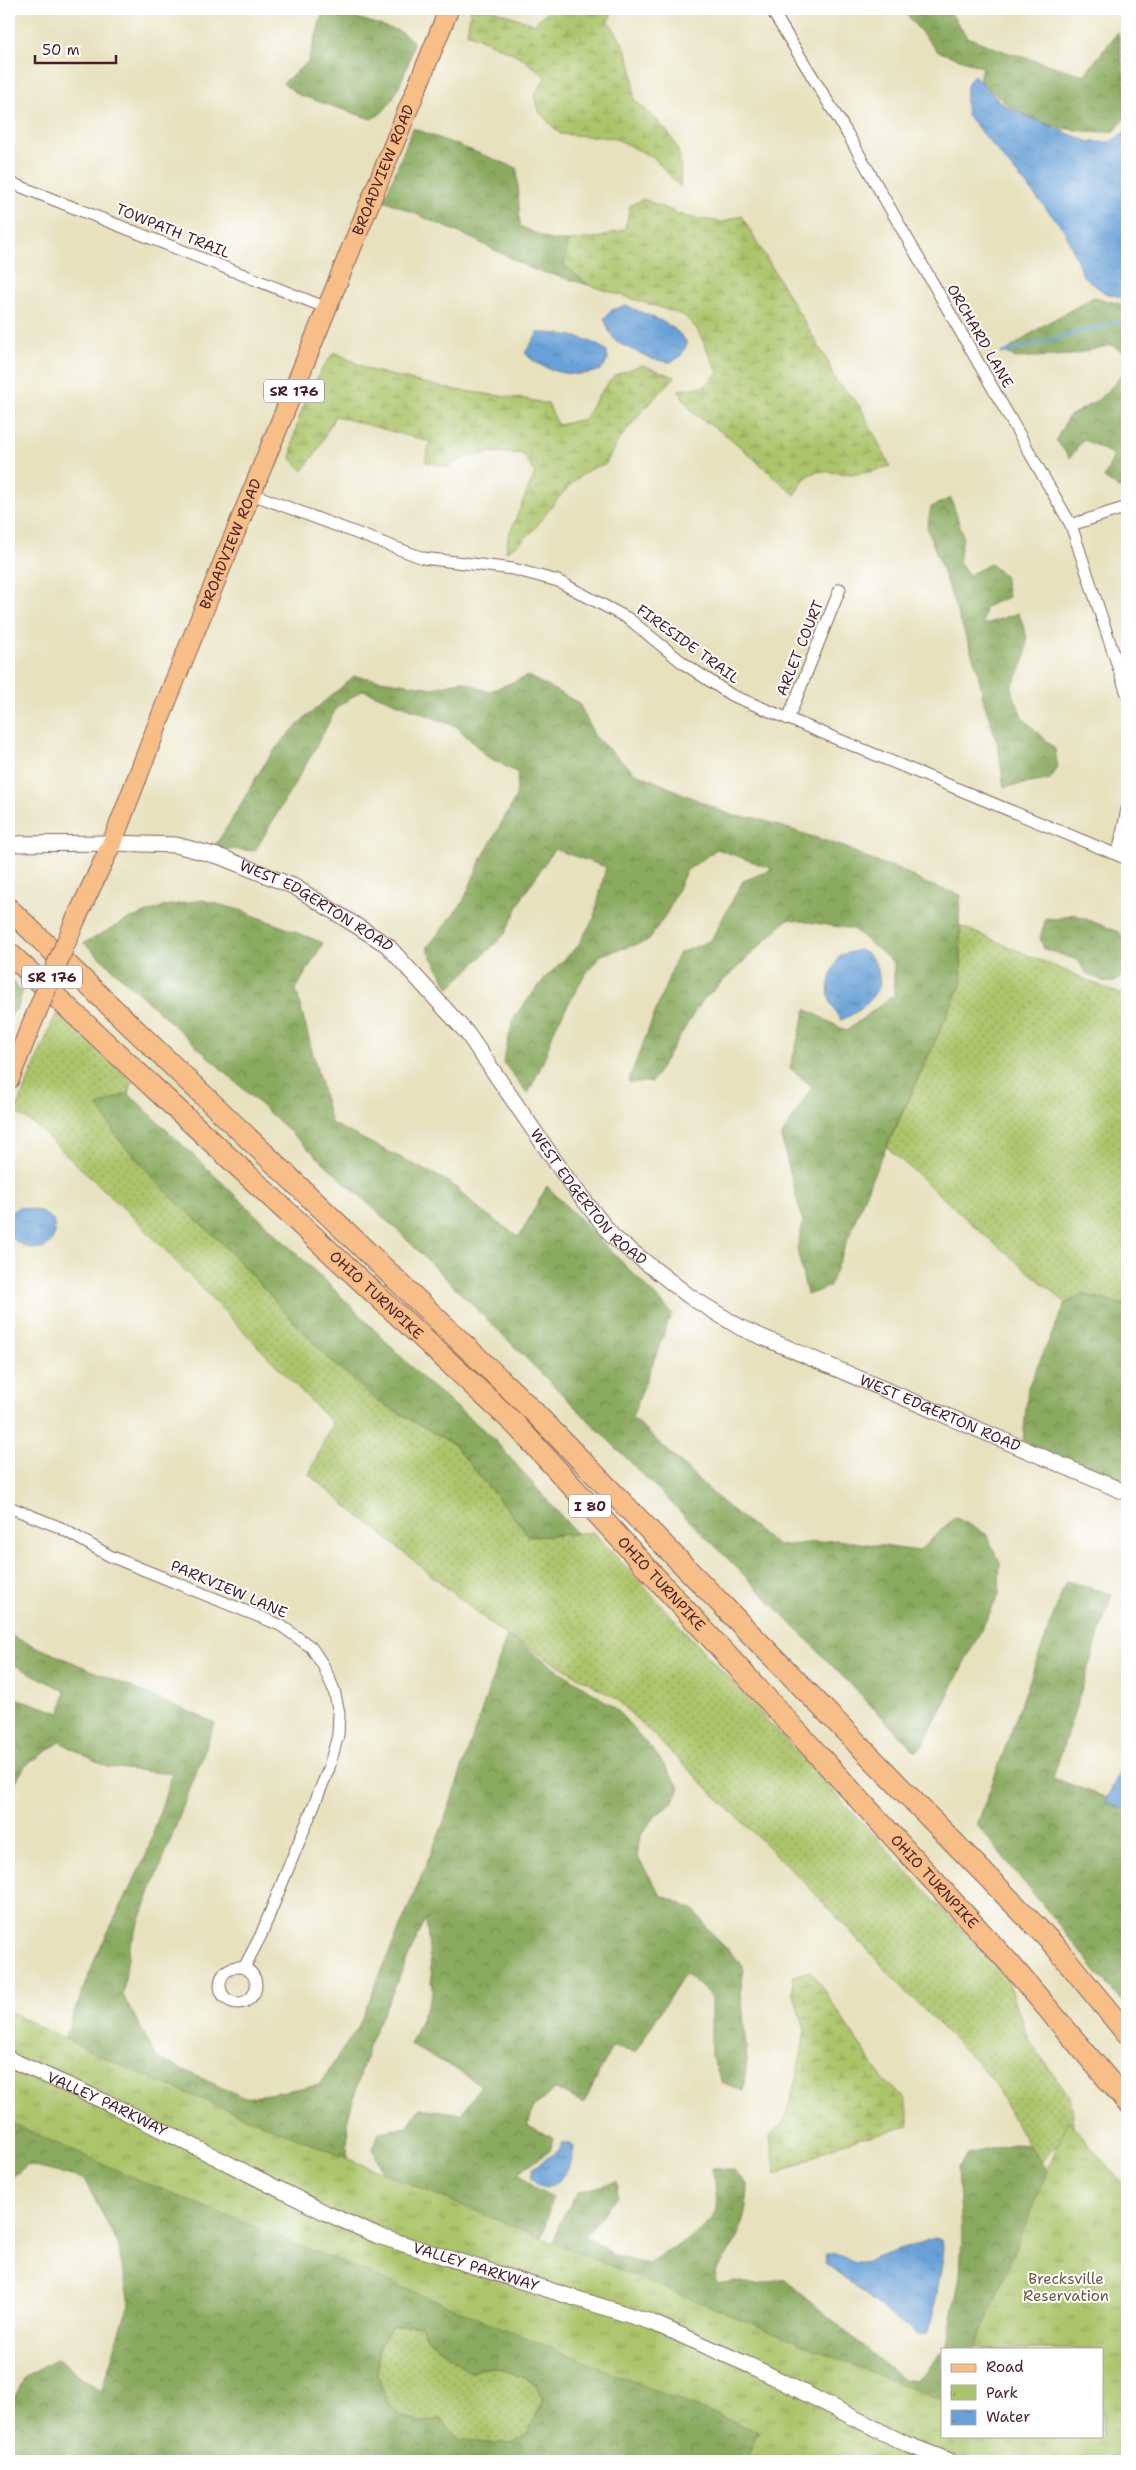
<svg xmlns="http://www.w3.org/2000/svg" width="1136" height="2470" font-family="'Shantell Sans',sans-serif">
<defs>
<pattern id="grass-dots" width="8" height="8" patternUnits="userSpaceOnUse" patternTransform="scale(1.25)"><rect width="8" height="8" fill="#acc56a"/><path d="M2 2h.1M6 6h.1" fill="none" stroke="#8e9f57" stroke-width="1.8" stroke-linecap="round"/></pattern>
<pattern id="forest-crowns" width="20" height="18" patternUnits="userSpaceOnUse" patternTransform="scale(1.25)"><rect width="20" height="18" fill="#89aa5e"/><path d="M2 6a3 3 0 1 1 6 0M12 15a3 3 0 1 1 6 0" fill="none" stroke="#728a4e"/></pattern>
<pattern id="wetland-marsh" width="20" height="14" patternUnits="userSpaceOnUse" patternTransform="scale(1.25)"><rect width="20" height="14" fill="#acc56a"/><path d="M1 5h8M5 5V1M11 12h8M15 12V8" fill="none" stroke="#8e9f57"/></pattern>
<pattern id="park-tufts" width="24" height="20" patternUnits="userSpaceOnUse" patternTransform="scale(1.25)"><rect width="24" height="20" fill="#acc56a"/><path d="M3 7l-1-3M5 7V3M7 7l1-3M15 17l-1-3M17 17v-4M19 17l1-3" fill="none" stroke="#8e9f57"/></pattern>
<pattern id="water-ripples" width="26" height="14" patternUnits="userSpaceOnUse" patternTransform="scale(1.25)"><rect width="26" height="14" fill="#67a1d7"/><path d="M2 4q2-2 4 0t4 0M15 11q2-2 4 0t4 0" fill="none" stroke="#5783af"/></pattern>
</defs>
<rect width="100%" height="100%" fill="#fff"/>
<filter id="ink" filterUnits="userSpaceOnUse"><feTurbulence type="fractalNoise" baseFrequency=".02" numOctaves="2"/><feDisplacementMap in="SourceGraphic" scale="10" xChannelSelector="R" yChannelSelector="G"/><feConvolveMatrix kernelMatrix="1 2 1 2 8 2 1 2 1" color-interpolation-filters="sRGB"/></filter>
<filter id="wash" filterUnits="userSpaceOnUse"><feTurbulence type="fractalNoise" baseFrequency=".0096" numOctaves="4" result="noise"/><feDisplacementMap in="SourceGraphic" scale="20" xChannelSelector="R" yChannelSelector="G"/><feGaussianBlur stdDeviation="1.12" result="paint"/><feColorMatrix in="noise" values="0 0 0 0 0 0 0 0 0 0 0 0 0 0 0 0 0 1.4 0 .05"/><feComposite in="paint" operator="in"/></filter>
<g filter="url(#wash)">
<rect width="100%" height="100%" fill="#e7e1be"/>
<g fill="url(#grass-dots)" stroke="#7b724a">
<polygon points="960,926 1127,997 1127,1306 1082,1294 1066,1303 975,1227 887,1147 962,982"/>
<polygon points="57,1012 132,1082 128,1093 98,1106 172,1198 219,1240 324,1354 375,1399 453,1444 530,1537 593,1532 1008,1980 1028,2039 1071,2098 1074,2126 1041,2162 1028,2145 989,2075 917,2003 805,1883 615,1698 501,1632 309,1475 332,1423 140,1224 34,1124 15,1112"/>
<path d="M408 2325H421L427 2338 470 2373C494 2360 512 2374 536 2384L543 2399 528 2434 513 2444 460 2440 441 2419C434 2420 427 2422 421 2422 385 2420 372 2378 380 2348 382 2341 388 2333 391 2327Z"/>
</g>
<g fill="url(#forest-crowns)" stroke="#6a6444" fill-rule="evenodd">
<path d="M328 9 399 31 413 41C413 57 394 104 381 113 378 116 374 117 371 119L299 95 283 83 308 62 322 16Z"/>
<path d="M902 9H948L967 37 1006 52 1084 75 1118 32 1127 101 1125 118 1114 132C1055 132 1022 122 979 80L982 67 937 51Z"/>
<polygon points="413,128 517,168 520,226 550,240 568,241 564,265 589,285 532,269 473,239 384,200"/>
<polygon points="1094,297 1127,306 1127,353 1111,345 1071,355 1016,358 1005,352 1042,326"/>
<polygon points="1127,366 1127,485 1118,488 1104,478 1114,455 1083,439 1070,458 1056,440 1068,417 1098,400 1117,381"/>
<path d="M951 498 963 536 959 562 969 575 990 564 1004 575 1008 597 985 607 983 625 1018 613C1034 642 1026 661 1011 688L1022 717 1055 749 1058 768 1049 780 1004 787 998 745 984 702 977 668 927 527 931 507Z"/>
<path d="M354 676 433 688 463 681 488 692 528 676 579 703 595 737 634 772 733 816 756 818 847 848 873 861 900 869 924 883 961 895 959 915 962 982 871 1180 829 1287 807 1295 797 1249 803 1222 781 1137 812 1087 790 1068 806 1009 846 1031 894 995V963L853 929 788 919 700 1003 652 1082H628L678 954 711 940 743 881 773 869 717 849 686 871 668 911 648 941 601 955 584 976 555 1028 543 1062 528 1094 503 1062 514 1017 546 977 577 947 594 918 606 867 554 849 522 898 505 934 449 988 427 948 463 902 480 862 516 797 518 773 486 756 457 727 363 690 337 707 311 756 255 851 213 848C234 820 248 788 268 759 290 727 325 702 354 676Z"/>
<polygon points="203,900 243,911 323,943 296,989 331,1123 451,1183 483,1212 519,1237 547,1186 672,1313 632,1417 723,1503 778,1546 837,1540 919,1551 955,1517 986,1534 1000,1562 999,1595 923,1744 916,1752 745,1576 398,1231 84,943 129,919 165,906"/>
<polygon points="1073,914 1119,932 1127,944 1124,974 1115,982 1105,982 1086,973 1078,960 1044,949 1040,938 1046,918 1056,919"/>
<polygon points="9,977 22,992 18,1008 9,1016"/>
<polygon points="128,1093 342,1297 424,1380 490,1435 577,1534 530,1537 453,1444 375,1399 324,1354 219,1240 172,1198 119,1140 98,1106"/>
<polygon points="1082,1294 1127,1306 1127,1486 1023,1441 1028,1387 1066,1303"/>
<polygon points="1066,1581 1112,1594 1053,1778 1127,1805 1127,2008 977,1825"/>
<path d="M9 1635 215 1723 129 1949 123 1995 157 2058 245 2098 319 2085 359 2025 442 1827 507 1636 614 1707 657 1755 680 1788 672 1803 655 1816 640 1836 637 1856 661 1895 693 1909 714 1936 743 1965 741 1989 747 2061 743 2091 722 2082 711 2056V1996L685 1973 635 2052 612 2047 584 2103 555 2089 533 2108 528 2126 553 2138 550 2151 518 2172 534 2188 552 2198 539 2250 509 2267 9 2012 64 2039 96 1956 146 1856 172 1774 107 1767 60 1742 25 1766 9 1793V1696L61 1713 65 1691 9 1662ZM426 1918 433 1991 410 2045 454 2068 481 2085 462 2114 420 2108 407 2127 379 2132 373 2149 383 2173 347 2159 348 2118 369 2044Z"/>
<path d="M9 2090 869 2461H579L574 2458 562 2461H9V2407L26 2376 57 2359 101 2391 129 2304 118 2244 84 2179 27 2165 9 2180ZM408 2325H421L427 2338 470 2373C494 2360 512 2374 536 2384L543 2399 528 2434 513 2444 460 2440 441 2419C434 2420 427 2422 421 2422 385 2420 372 2377 380 2348 382 2341 388 2333 391 2327Z"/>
<polygon points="1013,2144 1028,2145 1125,2268 1127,2461 1102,2436 1102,2349 946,2349 960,2276 962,2234 958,2169 968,2154"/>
<path d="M712 2168 734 2171 748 2185C747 2221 737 2245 714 2273L717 2284 735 2281 757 2285 784 2279 902 2379 915 2381 942 2353V2431L551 2255 560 2221 578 2192 616 2182 618 2195 585 2236 615 2256 648 2264C665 2251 706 2233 714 2215 720 2202 714 2181 712 2168Z"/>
</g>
<g fill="url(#wetland-marsh)" stroke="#7b724a">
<path d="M471 9H490L534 24 550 9H614L608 21C629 49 634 66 634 100 653 116 675 133 680 159 682 168 680 178 680 187L654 158 614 138 560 134 540 113 534 96 546 77 519 56 467 33Z"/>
<path d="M643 199 686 217 724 222 741 215 828 362 835 380 860 406 890 466C879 469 866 474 855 474 825 474 810 461 795 495L729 437 694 414 678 390 705 386 718 372 697 329 683 315 589 285 564 265 568 241 602 237 625 229 630 206Z"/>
<path d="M334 352 370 370 410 380 456 390 525 399 548 404 558 425 584 419 600 393 615 375 642 365 675 377 643 410 618 441 605 465C577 466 548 513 531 533 524 541 514 546 506 552L508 537 535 473 523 454 490 452 469 457 447 467 425 462 430 442 335 416 318 449 303 471 291 459C294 420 311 383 334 352Z"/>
<polygon points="811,1971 882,2078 905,2098 909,2126 842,2143 776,2175 770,2136 784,2123 800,2063 805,2029 793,1991 793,1976"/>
</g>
<polygon fill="url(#park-tufts)" stroke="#7b724a" points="9,2012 105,2058 169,2086 942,2401 942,2436 1102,2436 1102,2349 975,2349 1068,2120 1127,2189 1127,2461 746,2461 758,2432 132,2177 9,2122"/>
<g fill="url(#water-ripples)" stroke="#586081">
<path d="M974 75 999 101 1013 110 1089 142H1110L1127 132V299L1105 293 1083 276 1065 231 967 115C965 100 963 86 974 75Z"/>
<path d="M626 305C645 316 677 322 687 344L680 357 670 362 652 359 616 342 608 329 604 318 612 310Z"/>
<path d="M538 333C563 333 586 336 607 351L608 360C605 364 602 370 597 371 574 379 540 371 525 353Z"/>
<path d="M860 950C878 959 878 967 880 985 870 1002 860 1012 841 1020 822 995 827 981 840 955Z"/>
<path d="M19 1207 40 1211 53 1220C57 1234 54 1240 43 1249 30 1249 18 1245 9 1235L11 1212Z"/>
<polygon points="1127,1751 1127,1803 1121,1809 1105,1801 1120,1772 1121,1759"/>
<path d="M562 2143H571L574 2147C572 2166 564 2182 546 2188L539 2186 531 2179 533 2168 559 2150Z"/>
<path d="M935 2238 942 2240 944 2249 933 2318 927 2334 917 2335 825 2263 827 2253C841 2252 849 2264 863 2262Z"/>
</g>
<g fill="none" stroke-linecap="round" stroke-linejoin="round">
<polyline stroke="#67a1d7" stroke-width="3" points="1002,353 1121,321 1127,326"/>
</g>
</g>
<g filter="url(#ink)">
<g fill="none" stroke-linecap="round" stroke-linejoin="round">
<defs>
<g id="minor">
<polyline points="771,9 847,133 1071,525 1127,694"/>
<polyline points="9,182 327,308"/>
<polyline points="252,494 423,558 513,569 558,581 629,619 683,663 731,695 1127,859"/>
<polyline points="1071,525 1127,507"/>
<polyline points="788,719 840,589"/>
<polyline points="1118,854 1127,809"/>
<polyline points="9,1507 59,1527 110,1556 280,1625 311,1647 323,1665 334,1690 339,1713 338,1735 329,1768 261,1935 244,1968"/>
<circle cx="238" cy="1985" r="18"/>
</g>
<g id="tertiary">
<path id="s1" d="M9 844 112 843 176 845 221 857 295 887 387 945 467 1033 568 1180 613 1237 689 1296 741 1328 1127 1493"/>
<path id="s2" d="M9 2059 110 2104 326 2213 378 2236 651 2322 751 2366 906 2444 950 2461"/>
</g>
<g id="primary">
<path id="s3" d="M75 921 112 843 171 690 449 9"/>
<polyline points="9,1080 28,1033"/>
</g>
<g id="motorway">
<polyline points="9,909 531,1409 1055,1946 1127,2034"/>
<path id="s4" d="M9 953 515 1424 1010 1964 1127 2102"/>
</g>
</defs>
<use href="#minor" stroke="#81635e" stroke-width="13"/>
<use href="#tertiary" stroke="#81635e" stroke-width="17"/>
<use href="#primary" stroke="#81635e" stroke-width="21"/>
<use href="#motorway" stroke="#81635e" stroke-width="23"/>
<use href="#minor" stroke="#fff" stroke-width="11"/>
<use href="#tertiary" stroke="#fff" stroke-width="15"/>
<use href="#primary" stroke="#f7be88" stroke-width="19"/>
<use href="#motorway" stroke="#f7be88" stroke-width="21"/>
<defs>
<polyline id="primary-bridge" points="28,1033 75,921"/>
</defs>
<use href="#primary-bridge" stroke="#81635e" stroke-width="21" stroke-linecap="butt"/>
<use href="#primary-bridge" stroke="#f7be88" stroke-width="19"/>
</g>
</g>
<g text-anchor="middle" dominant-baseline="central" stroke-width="4" stroke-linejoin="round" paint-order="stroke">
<g fill="#fff" stroke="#80626b" stroke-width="1">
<rect x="264" y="379.5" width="60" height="23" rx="4"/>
<rect x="22" y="965.5" width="60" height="23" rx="4"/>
<rect x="569" y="1494.5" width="42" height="23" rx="4"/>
</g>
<g font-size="14" font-weight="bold" fill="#4a1f2b">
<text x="294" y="391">SR 176</text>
<text x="52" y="977">SR 176</text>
<text x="590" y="1506">I 80</text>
</g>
<g font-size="15" fill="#4a1f2b" stroke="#fff">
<text stroke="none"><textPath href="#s3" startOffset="812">BROADVIEW ROAD</textPath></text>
<text transform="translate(173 231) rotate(22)">TOWPATH TRAIL</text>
<text transform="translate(980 336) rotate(60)">ORCHARD LANE</text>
<text stroke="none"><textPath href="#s3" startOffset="408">BROADVIEW ROAD</textPath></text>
<text transform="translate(688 644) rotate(36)">FIRESIDE TRAIL</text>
<text transform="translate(800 648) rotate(-68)">ARLET COURT</text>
<text stroke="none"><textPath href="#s1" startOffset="321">WEST EDGERTON ROAD</textPath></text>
<text stroke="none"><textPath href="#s1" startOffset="726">WEST EDGERTON ROAD</textPath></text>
<text stroke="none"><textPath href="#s4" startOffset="502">OHIO TURNPIKE</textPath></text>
<text stroke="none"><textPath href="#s1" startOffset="1146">WEST EDGERTON ROAD</textPath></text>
<text stroke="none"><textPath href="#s4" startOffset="908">OHIO TURNPIKE</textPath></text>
<text transform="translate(229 1589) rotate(23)">PARKVIEW LANE</text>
<text stroke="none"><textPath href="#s4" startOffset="1312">OHIO TURNPIKE</textPath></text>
<text stroke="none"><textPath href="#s2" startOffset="108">VALLEY PARKWAY</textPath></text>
<text stroke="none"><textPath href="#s2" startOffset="512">VALLEY PARKWAY</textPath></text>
</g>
<g font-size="15" fill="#6c5941" stroke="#fff">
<text x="1066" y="2279">Brecksville<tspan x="1066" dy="17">Reservation</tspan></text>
</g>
</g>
<rect width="1136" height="2470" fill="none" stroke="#fff" stroke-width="30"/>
<rect x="941" y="2348" width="162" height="90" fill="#ffffff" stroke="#b7a5aa"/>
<rect x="951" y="2364" width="25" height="8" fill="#f7be88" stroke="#b7a5aa"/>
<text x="986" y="2372" font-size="15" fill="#4a1f2b">Road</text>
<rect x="951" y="2385" width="25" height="15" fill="url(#park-tufts)" stroke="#b7a5aa"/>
<text x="986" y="2398" font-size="15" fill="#4a1f2b">Park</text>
<rect x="951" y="2410" width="25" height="15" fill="url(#water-ripples)" stroke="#b7a5aa"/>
<text x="986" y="2422" font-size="15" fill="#4a1f2b">Water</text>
<path d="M35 55v8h81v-8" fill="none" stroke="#4a1f2b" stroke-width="2.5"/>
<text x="42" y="55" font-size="15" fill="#4a1f2b" stroke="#ffffff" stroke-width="4" paint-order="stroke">50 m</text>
</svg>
